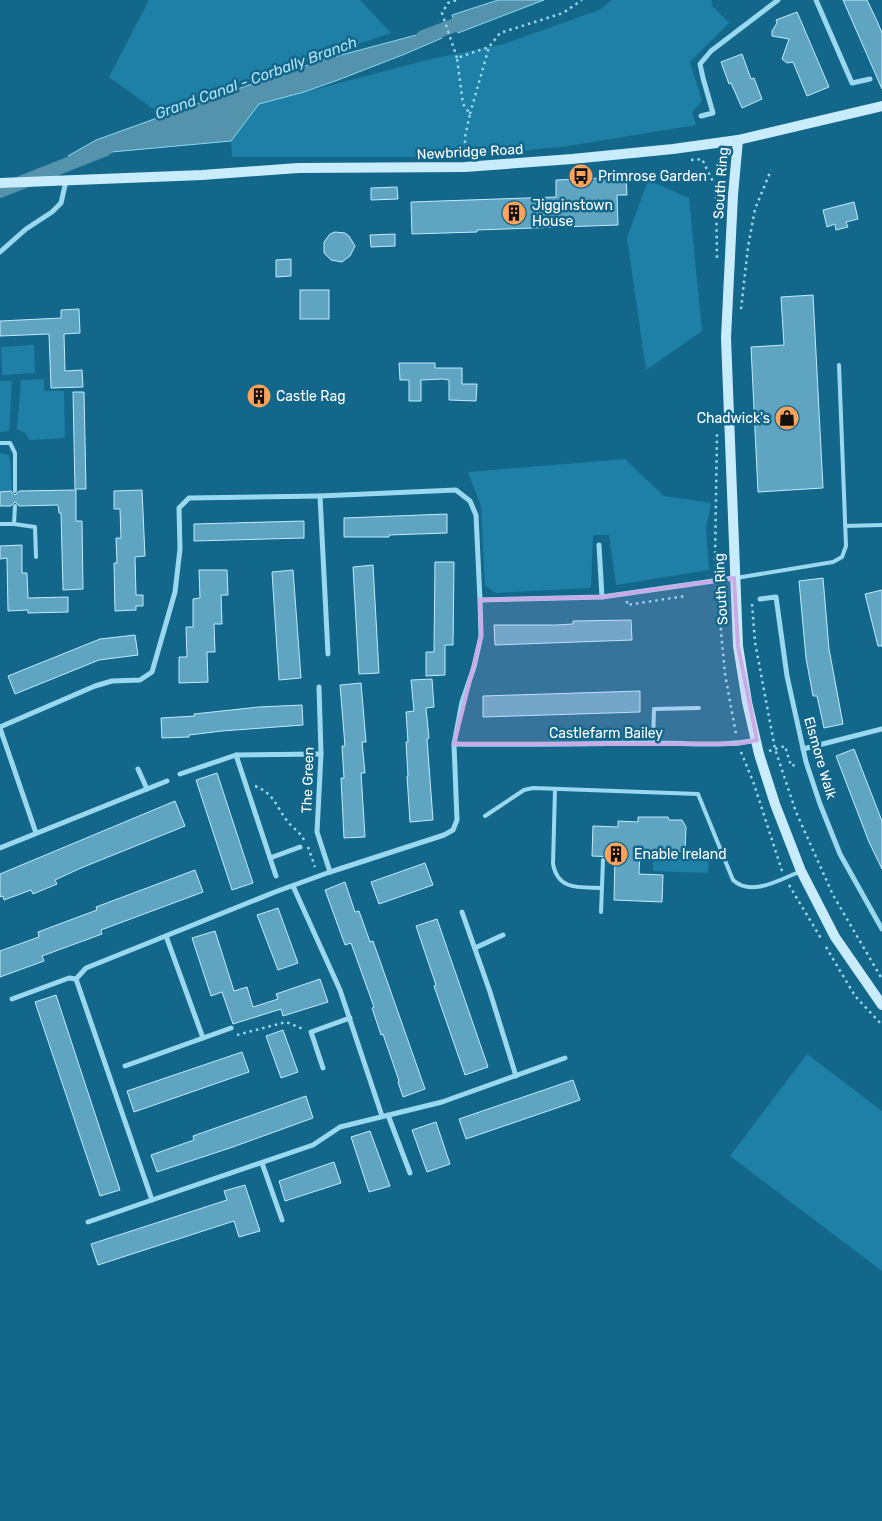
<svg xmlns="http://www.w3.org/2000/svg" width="882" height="1521" font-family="Rubik,sans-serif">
<rect width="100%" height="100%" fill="#13678a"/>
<g fill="#1e80a7">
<polygon points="149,0 360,0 391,33 156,111 109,77"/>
<polygon points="612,0 712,0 711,5 729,23 690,62 702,101 692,112 696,125 562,147 449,157 232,157 231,141 259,104 431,59 504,44 599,10"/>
<polygon points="648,180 689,198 702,331 646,370 627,238"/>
<polygon points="34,345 35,373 2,375 1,347"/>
<polygon points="44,379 44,391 64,391 65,438 30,440 25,433 17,429 21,380"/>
<polygon points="0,381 12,381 9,431 0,432"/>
<polygon points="0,453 9,455 10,459 12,491 0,491"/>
<polygon points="625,459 664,496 711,503 706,529 709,570 616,585 609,535 593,535 591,588 496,593 485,586 481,506 468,472"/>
<polygon points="653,855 709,858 708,873 653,871"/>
<polygon points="807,1054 882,1111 882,1271 730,1156"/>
</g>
<g fill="#5592ab" stroke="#8cd8f3">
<polygon points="498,0 544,0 458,33 452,15"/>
<polygon points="439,29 442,38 405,54 338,80 304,92 259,104 231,141 68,156 96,140 246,86 326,59"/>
</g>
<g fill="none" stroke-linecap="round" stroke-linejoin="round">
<g stroke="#5592ab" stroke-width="14">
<polyline points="423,37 471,19"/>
<polyline points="0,191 106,149"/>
</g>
</g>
<g fill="#5fa5c2" stroke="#c1ebfc">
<polygon points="843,0 867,0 877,21 882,33 882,89"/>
<polygon points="797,12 829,87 807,96 793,62 787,63 782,59 789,39 772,36 772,31 777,23 776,20"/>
<polygon points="742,54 751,79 754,78 762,99 742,108 731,83 729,84 721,62"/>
<polygon points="626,177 627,195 617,195 618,225 477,230 477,232 412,234 411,202 556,197 556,180"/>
<polygon points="397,187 398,199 371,200 371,188"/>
<polygon points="854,202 858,219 846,222 848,227 836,230 835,224 827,227 823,210"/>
<polygon points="335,232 345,233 349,236 355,246 350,256 342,262 331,260 324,253 324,242 330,234"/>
<polygon points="395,234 395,246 371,247 370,235"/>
<polygon points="291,259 291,276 276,277 276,260"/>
<rect x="300" y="290" width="29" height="29"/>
<polygon points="813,295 823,488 758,492 751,347 784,345 781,297"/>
<polygon points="79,309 80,333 64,334 65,371 82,370 83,387 51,388 49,334 0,336 0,321 61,318 61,310"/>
<polygon points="399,363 435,363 435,368 462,368 462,384 477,384 476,401 449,400 449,380 443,379 421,380 421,401 409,401 409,380 400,380"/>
<polygon points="73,392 84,392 86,489 75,489"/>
<polygon points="76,490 76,521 82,521 83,589 63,590 61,513 59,513 58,505 19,506 15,502 11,506 0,506 0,492 11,491 15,495 19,491"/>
<polygon points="142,490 145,556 135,557 136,595 143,595 143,606 136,606 136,610 115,611 114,563 117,563 116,538 121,538 120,509 114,509 114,491"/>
<polygon points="447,514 447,533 389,535 389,537 344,537 344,518"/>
<polygon points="304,521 304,538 194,541 194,524"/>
<polygon points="22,545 22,573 27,573 28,598 68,597 68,612 28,613 28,610 8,611 7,558 0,559 0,546"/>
<polygon points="435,562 454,562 453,645 445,645 445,675 426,676 426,652 434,652"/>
<polygon points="373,565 379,673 359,674 353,567"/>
<polygon points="199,570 227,570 228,595 221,595 222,624 214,624 215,652 207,652 208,682 179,683 179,657 187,657 186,627 193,627 193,599 200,598"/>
<polygon points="293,570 301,678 279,680 272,572"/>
<polygon points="823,578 829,649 843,724 824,728 817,696 813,696 806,658 799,581"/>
<polygon points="882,590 882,646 878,646 865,594"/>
<polygon points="631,620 632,640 495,645 494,625 557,625 573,624 573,621"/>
<polygon points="135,635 138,655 99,660 15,694 8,676 100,639"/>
<polygon points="432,679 434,707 426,708 429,738 427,739 433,820 410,822 407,776 408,776 406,742 408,742 406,712 414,711 411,680"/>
<polygon points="361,683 366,742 362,742 365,773 361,773 365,837 344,838 341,778 344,778 342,746 345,746 340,685"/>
<polygon points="640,691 640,712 483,717 483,696"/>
<polygon points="302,705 303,725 222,731 189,735 189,737 162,738 161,718 195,716 194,714 259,707"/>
<polygon points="854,749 882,821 882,869 869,842 836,756"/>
<polygon points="217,773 253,883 232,890 196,780"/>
<polygon points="175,801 185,826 81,868 55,880 57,884 33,894 31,890 4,900 3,896 0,897 0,874"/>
<polygon points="638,817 668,817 669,820 682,820 686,827 685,852 640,850 639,874 663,875 662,902 614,900 615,857 592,856 593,826 618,827 618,821 638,822"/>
<polygon points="425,863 433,885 379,904 371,882"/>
<polygon points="195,870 203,892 101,930 102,934 42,956 44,961 0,977 0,951 39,937 38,932 97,910 96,907"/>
<polygon points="345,882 355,912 359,911 370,942 373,941 425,1089 403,1097 398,1082 399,1081 383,1034 381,1035 372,1008 374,1007 351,943 345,945 325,890"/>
<polygon points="278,908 298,963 278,970 257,915"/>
<polygon points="437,919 488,1067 465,1075 434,986 436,985 416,926"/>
<polygon points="215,931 234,991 247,987 253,1007 278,999 276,994 320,979 328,1002 283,1016 281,1009 233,1024 222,992 211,996 192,938"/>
<polygon points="56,995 120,1190 100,1196 35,1002"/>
<polygon points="283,1030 298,1072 281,1078 266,1036"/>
<polygon points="242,1052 249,1072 134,1112 127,1091"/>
<polygon points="573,1080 580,1100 466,1139 459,1119"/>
<polygon points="306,1096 313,1118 230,1148 157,1172 151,1155 194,1140 193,1136"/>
<polygon points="436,1122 450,1164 427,1172 412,1130"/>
<polygon points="370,1131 390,1186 369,1192 351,1137"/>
<polygon points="334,1162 341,1183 285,1201 279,1181"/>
<polygon points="245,1185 260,1231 239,1237 234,1221 98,1265 91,1244 227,1200 224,1191"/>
</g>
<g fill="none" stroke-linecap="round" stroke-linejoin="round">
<g stroke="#9ad8f0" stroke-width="2.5" stroke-dasharray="2.5 4" stroke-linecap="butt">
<polyline points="457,58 442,13 448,3 457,0"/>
<polyline points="470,114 489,47"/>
<polyline points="465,156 465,137 470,114 463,104 457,58 489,47 500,33 563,13 582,0"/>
<polyline points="691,160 702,159 716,188 717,258"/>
<polyline points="741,309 748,247 755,209 771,170"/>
<polyline points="717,573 715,560 717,434"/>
<polyline points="717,589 725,674 736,734"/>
<polyline points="627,601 627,605 685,596"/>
<polyline points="752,604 755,642 775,749 796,812 833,895 882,979"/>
<polyline points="769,751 785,746 791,766 798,764"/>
<polyline points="741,752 754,784 782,871"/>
<path d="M255 786C275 794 276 807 288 822 293 828 300 832 304 840"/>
<polyline points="308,847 315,867"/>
<polyline points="789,885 822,940"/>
<polyline points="826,947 855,996 882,1025"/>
<polyline points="237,1035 286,1022 303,1029"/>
</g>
<g stroke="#9ad8f0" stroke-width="4">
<polyline points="0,443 10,443 15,453 15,491"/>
<polyline points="0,524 14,524 35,527 36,557"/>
<polyline points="14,524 15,506"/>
<polyline points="845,526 882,525"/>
<polyline points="736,578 833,562 842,557 846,546 839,365"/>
<polyline points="653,743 654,709 699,708"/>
<path d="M555 789 553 864C558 891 580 887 602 888"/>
<path d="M485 816 524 790 533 788 698 794 733 880C751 897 779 880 799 872"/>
<polyline points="601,912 603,860"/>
</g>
<g stroke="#9ad8f0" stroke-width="5">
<polyline points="816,0 852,83 870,79"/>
<polyline points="701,116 713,113 703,78 700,64 711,51 778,0"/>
<polyline points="0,252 26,229 52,212 61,203 66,181"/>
<polyline points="599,545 602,597"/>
<polyline points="760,599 776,597 787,676 806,762 820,804 840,854 882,929"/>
<polyline points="328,654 320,496 456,490 470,501 476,515 480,600 602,597 734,578"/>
<polyline points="319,687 321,754 317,832 330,872"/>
<polyline points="0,727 95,686 112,681 140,680 152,672 175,592 180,549 179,508 189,498 320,496"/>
<polyline points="0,728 36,833"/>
<path d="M454 744C520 745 585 744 651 743 687 743 722 747 757 740"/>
<polyline points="803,749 882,729"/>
<polyline points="236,755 276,876"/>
<polyline points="138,769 147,789"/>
<polyline points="180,774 236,755 321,754"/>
<polyline points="0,848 167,781"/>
<polyline points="270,858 300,847"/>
<polyline points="293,886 340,990 382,1116"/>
<polyline points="462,912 490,992 516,1076"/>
<polyline points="166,936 203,1038"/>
<polyline points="475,948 503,935"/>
<polyline points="76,979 152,1200 313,1145 340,1127 442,1102 565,1058"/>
<polyline points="12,999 69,978 76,979 86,968 275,892 330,872 444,835 453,830 457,820 454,744 462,702 474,667 481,636 480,600"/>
<polyline points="125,1066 231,1028"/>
<polyline points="323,1068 311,1032 350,1018"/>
<polyline points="388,1115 410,1173"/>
<polyline points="262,1163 282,1220"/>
<polyline points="88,1222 152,1200"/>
</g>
<g stroke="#c8ecfb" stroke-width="10">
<polyline points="738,140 733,195 726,338 738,646 747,702 759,754 775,804 801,871 835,937 882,1005"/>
<polyline points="0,183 202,175 298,168 465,167 572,159 673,149 738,140 882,106"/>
</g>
</g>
<path fill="#caabe5" fill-opacity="0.2" stroke="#caabe5" stroke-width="4" stroke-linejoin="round" d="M734 578 738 646 757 740 737 744H454L481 636 480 600 602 597Z"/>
<defs>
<symbol id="bus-disc" viewBox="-11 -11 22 22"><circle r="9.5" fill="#ffa35a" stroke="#13678a"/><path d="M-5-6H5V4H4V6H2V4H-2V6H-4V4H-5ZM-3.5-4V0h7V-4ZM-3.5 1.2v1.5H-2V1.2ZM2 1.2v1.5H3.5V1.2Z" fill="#111"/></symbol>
<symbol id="building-disc" viewBox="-11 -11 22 22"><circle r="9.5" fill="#ffa35a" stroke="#13678a"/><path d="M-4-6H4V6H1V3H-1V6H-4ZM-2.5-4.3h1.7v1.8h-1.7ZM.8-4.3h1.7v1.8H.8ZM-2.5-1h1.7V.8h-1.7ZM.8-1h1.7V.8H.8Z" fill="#111"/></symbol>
<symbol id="shop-disc" viewBox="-11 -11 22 22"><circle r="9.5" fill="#ffa35a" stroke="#13678a"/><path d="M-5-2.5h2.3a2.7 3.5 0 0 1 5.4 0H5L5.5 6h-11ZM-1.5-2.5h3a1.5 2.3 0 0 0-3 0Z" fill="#111"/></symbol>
</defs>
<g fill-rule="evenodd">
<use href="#bus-disc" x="567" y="162" width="28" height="28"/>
<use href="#building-disc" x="500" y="199" width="28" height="28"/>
<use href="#building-disc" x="245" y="382" width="28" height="28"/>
<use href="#shop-disc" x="773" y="404" width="28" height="28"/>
<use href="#building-disc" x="602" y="840" width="28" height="28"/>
</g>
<g text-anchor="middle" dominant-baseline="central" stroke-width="5" stroke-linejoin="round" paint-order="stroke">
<g font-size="14" fill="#fff" stroke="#13678a">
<text transform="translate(470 152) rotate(-3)">Newbridge Road</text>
<text transform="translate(721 183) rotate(-86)">South Ring</text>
<text transform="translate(721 589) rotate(-93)">South Ring</text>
<text x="606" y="733">Castlefarm Bailey</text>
<text transform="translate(820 758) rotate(74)">Elsmore Walk</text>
<text transform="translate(308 780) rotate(-88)">The Green</text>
</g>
<g font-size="14" fill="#fff" stroke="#13678a" text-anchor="start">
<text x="598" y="176">Primrose Garden</text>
<text x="532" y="205">Jigginstown<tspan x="532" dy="16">House</tspan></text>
<text x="276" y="396">Castle Rag</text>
<text x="770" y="418" text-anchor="end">Chadwick's</text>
<text x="634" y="854">Enable Ireland</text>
</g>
<g font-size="15" font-style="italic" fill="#afe4f9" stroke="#13678a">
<text transform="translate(256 78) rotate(-20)">Grand Canal - Corbally Branch</text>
</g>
</g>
</svg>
